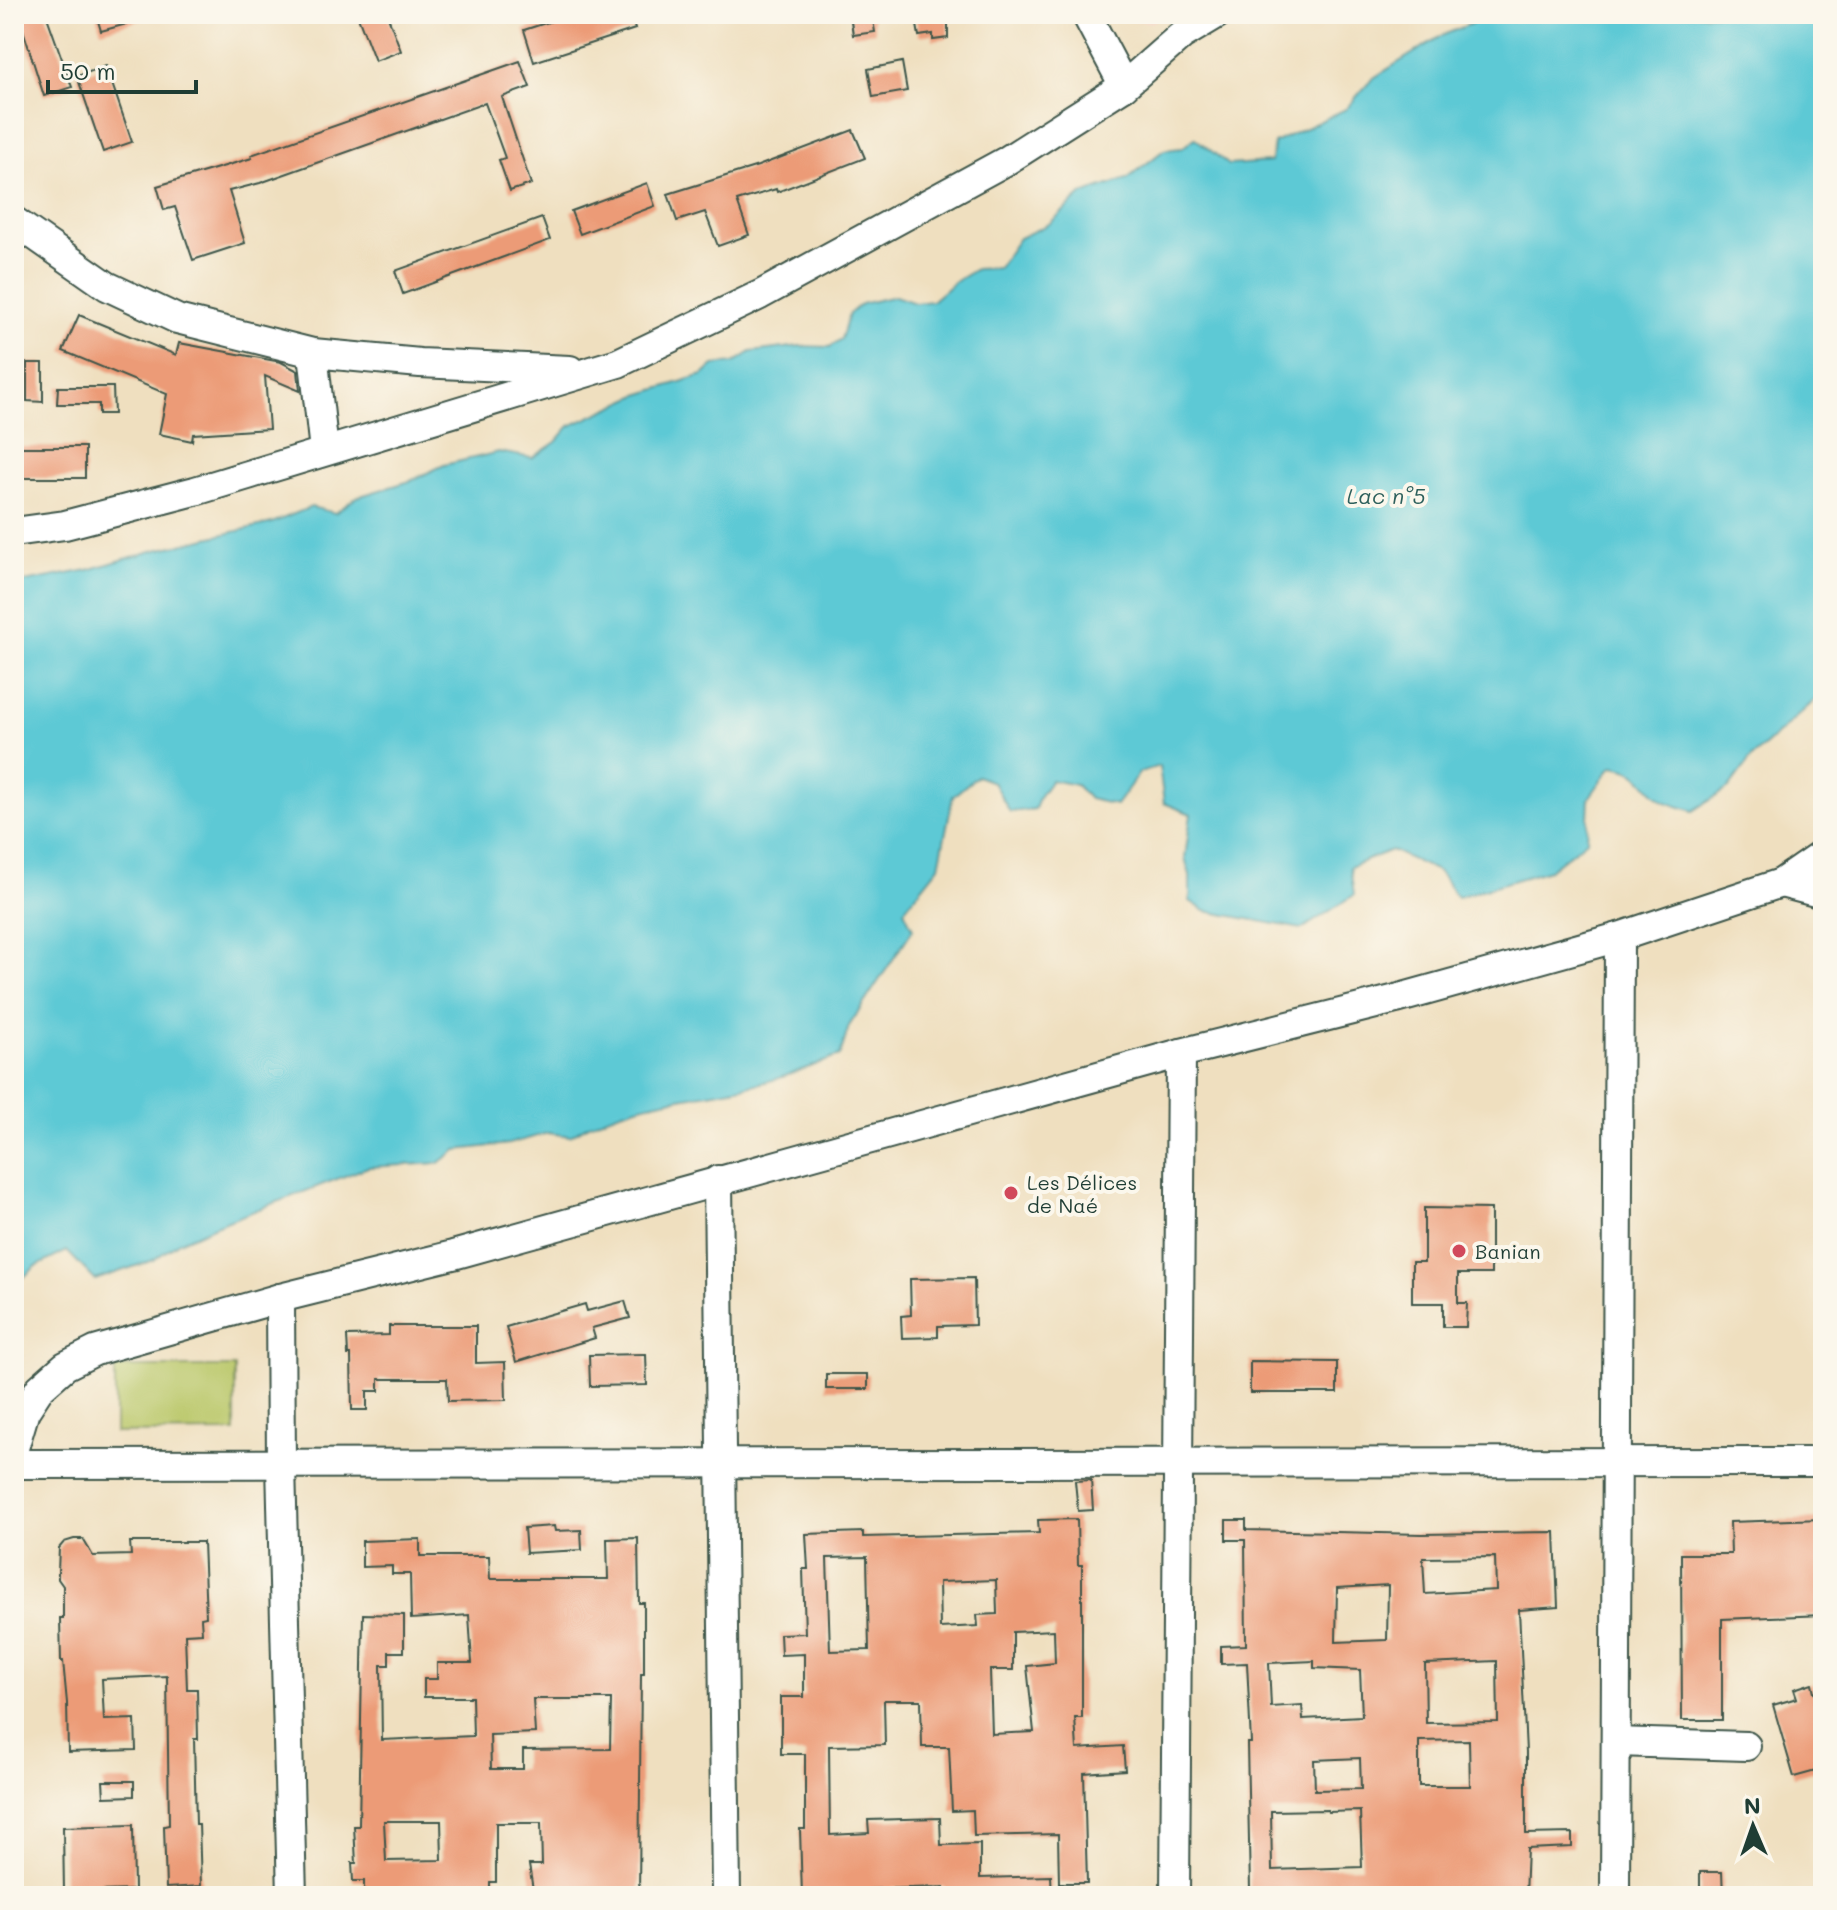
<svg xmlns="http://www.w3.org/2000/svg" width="1837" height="1910" font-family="Mali,sans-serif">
<rect width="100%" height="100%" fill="#fbf7ec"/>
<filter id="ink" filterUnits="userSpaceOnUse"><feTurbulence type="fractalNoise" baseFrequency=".0125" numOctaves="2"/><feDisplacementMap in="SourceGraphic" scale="16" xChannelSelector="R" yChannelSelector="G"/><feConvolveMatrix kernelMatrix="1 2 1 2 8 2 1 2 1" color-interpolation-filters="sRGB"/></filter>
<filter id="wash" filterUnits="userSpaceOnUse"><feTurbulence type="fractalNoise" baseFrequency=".006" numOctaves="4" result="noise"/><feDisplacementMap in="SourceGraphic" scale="32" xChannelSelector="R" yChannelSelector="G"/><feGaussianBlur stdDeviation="1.8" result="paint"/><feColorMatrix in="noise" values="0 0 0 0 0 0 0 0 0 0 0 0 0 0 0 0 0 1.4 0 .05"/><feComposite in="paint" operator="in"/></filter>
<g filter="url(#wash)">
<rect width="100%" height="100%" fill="#efdfbf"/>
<polygon fill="#f7d1c7" points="1101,14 1163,14 1153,22 1103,19"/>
<polygon fill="#bac769" stroke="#6c824e" stroke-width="2" points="115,1367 235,1367 235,1432 115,1433"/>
<path fill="#5dc9d5" stroke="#3e8384" stroke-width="2" d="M1495 14H1823V689L1814 701 1752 757 1729 788 1693 811C1684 807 1669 805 1661 799 1640 783 1644 770 1612 766L1589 798 1587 840 1549 870 1457 897 1439 872 1391 850 1350 867 1354 895 1302 929 1205 911 1190 901V875L1185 858 1191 814 1164 803 1159 766 1140 772 1116 805 1089 799 1076 785 1051 780 1039 797 1035 809 1010 812 993 782 977 776 953 796 939 866 904 910 913 929 849 1026 840 1056C819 1063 798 1072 776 1079 707 1099 632 1095 570 1136L548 1133 509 1144 457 1150 439 1163 368 1167 215 1226 179 1242 153 1260 95 1280 67 1251 35 1267 14 1286V584L88 570 152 551 272 523 311 507 335 513 357 497 410 481 444 465 499 452 532 458 556 442 570 426 638 395 703 375 714 365 734 363 751 352 800 346 830 347 841 339 849 314 861 304 895 296 915 303 932 301 953 283 976 269 998 268 1019 238 1049 224 1083 194 1127 179 1164 150 1182 148 1195 138 1229 165 1271 162 1274 143 1346 109 1372 79 1441 36Z"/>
<g id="blocks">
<g fill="#ec9b77" fill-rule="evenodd">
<polygon points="18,14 46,14 72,87 44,96"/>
<polygon points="96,14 144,14 145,19 101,31"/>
<polygon points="357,14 387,14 401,51 375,61"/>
<polygon points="573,14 630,14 635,29 534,62 524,30"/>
<polygon points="850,14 872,14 875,32 853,35"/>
<polygon points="915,14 948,14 948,38 933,40 933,34 919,36"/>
<polygon points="520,61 530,87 502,97 531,184 510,191 499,160 505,158 485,103 260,183 229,191 245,243 193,260 175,207 164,210 157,186 252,158 251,155"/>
<polygon points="902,62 907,91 873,97 868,69"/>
<polygon points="106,66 132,142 103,152 77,76"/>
<polygon points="853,130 865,158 777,192 776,189 737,201 749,235 718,246 705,212 677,221 668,194 758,166"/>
<polygon points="647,183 655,206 580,234 571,211"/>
<polygon points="542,218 550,240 403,294 395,271"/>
<polygon points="79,315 176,355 179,343 281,362 298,371 300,391 265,376 269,429 193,434 192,441 159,434 167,394 63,351"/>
<polygon points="27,363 43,363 43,402 27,401"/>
<polygon points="58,387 113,387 114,414 99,414 99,404 57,404"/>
<rect x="14" y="447" width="71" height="31"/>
<polygon points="1424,1208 1491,1209 1491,1274 1458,1274 1458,1303 1467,1303 1466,1327 1443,1327 1443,1303 1412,1303 1412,1262 1424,1262"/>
<polygon points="974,1278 975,1325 938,1326 938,1337 902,1338 901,1316 911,1315 910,1279"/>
<polygon points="625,1301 630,1318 592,1328 595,1338 516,1362 506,1327 585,1304 587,1311"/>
<polygon points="389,1326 476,1326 476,1363 505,1362 506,1400 448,1401 447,1379 379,1379 379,1391 367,1391 367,1410 352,1410 351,1355 348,1355 347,1336 389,1335"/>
<polygon points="646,1354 647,1385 590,1386 589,1355"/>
<polygon points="1250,1361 1337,1362 1337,1393 1250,1393"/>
<rect x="826" y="1374" width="42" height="15"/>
<polygon points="1091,1480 1093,1510 1078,1511 1075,1481"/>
<path d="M1077 1519 1078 1565H1082V1718H1075L1077 1749 1123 1746 1125 1770 1084 1773 1087 1883H1059L1058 1834 974 1836 973 1810 952 1811 949 1747H922L921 1700H884L885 1745 829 1746 830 1835 869 1833 868 1820 940 1818 941 1845 980 1844V1878L1051 1876 1052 1896H944V1887L869 1889 870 1896H802L800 1829H805V1754H781V1697H804V1654L781 1655 780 1634 805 1633 803 1569H808L806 1534 863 1532V1537L1039 1533 1038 1520ZM867 1557 869 1650 830 1651 827 1558ZM996 1580 997 1614 977 1615 978 1626 940 1628 939 1582ZM1054 1630 1055 1663 1027 1666 1034 1732 992 1734 990 1670H1013V1632Z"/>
<polygon points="1823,1519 1823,1615 1722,1619 1722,1720 1682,1720 1681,1554 1731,1554 1730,1522"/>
<path d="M1226 1520H1246V1530L1422 1534 1555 1532 1558 1607 1519 1610 1526 1752V1834L1572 1833V1847L1527 1849 1525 1896H1315V1889L1250 1890 1247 1743H1251L1247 1663 1221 1664V1646L1246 1645 1245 1540H1226ZM1495 1557 1496 1590 1425 1594 1423 1558ZM1388 1585 1387 1640 1336 1642 1337 1588ZM1314 1661V1668L1360 1670 1362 1716 1303 1719 1302 1705 1271 1707 1269 1663ZM1497 1661 1498 1722 1426 1723 1425 1664ZM1469 1740 1470 1786H1419V1741ZM1360 1758 1361 1789 1315 1790 1314 1760ZM1328 1810V1812L1360 1811 1362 1867 1272 1870 1271 1811Z"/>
<polygon points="554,1526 555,1531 581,1530 582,1550 526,1553 524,1528"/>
<path d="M638 1538 639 1603H644V1674H641L639 1896H534L529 1865H542L541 1823H496V1882H490V1896H433V1894L364 1896V1881H353L352 1863H356L354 1826H359L363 1614 404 1615V1652H389V1665H381L382 1740 473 1736 472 1697H424V1679H437V1663H472L469 1615 411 1619 410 1574H392V1566L362 1567V1541L420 1539V1556H489L490 1579H608L607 1539ZM533 1699H611L610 1749 523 1750V1769H491L490 1735 535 1733ZM384 1821H441L442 1860 386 1861Z"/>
<polygon points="74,1539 83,1539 93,1556 131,1555 130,1542 203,1542 206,1617 201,1618 202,1633 185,1634 187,1689 197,1689 198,1739 194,1739 196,1824 199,1824 201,1886 166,1888 164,1826 169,1825 167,1676 102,1679 104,1720 135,1719 136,1750 68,1752 67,1703 63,1661 61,1661 60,1618 63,1618 63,1586 58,1579 58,1572 59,1548 64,1542"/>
<polygon points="1812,1683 1814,1692 1823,1690 1823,1769 1794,1777 1773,1705 1797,1698 1794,1689"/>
<polygon points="103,1781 134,1781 134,1796 104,1797"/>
<polygon points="133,1825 134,1890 64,1892 63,1827"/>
<polygon points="1700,1872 1722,1872 1723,1896 1700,1896"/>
</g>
</g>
</g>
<g filter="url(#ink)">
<use href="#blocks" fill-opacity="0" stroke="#3e5549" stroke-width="2"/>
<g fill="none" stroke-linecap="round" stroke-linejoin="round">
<defs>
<g id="minor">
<polyline points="1086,14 1124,86"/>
<polyline points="14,221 107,286 177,319 313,353 420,363 570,370"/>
<polyline points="313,353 324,451"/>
<polyline points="14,532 65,525 195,491 618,363 760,295 1006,161 1124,86 1182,35 1217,14"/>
<polyline points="1781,883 1823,894"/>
<polyline points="718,1180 726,1896"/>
<polyline points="280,1298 281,1465 292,1896"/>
<polyline points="14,1448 25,1411 40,1388 65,1366 95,1351 280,1298 453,1255 1181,1053 1396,999 1619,937 1781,883 1823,854"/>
<polyline points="14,1464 1823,1462"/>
<polyline points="1616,1742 1746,1746"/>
<polyline points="1175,1896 1181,1053"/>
<polyline points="1615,1896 1619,937"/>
</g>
</defs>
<use href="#minor" stroke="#3e5549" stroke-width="32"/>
<use href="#minor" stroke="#fff" stroke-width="28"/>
</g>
</g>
<g fill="#d1495b" stroke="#fbf7ec" stroke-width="3">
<circle cx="1011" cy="1193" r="8"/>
<circle cx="1459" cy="1251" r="8"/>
</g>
<g text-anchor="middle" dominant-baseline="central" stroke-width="8" stroke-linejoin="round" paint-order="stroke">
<g font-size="20" fill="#1f3d34" stroke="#fbf7ec" text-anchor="start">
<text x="1027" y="1182">Les Délices<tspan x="1027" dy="23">de Naé</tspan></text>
<text x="1475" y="1251">Banian</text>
</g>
<g font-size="22" font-style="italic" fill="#2e605c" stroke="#fbf7ec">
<text x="1386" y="495">Lac n°5</text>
</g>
</g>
<rect width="1837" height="1910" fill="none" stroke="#fbf7ec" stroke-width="48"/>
<g transform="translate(1753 1826) rotate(358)" stroke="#fbf7ec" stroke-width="6" paint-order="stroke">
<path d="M0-6L14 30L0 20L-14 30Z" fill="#1f3d34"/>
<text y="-12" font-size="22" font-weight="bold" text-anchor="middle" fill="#1f3d34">N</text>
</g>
<path d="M48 80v12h148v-12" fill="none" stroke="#1f3d34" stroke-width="4"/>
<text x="60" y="80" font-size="24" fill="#1f3d34" stroke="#fbf7ec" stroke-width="6" paint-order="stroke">50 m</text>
</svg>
